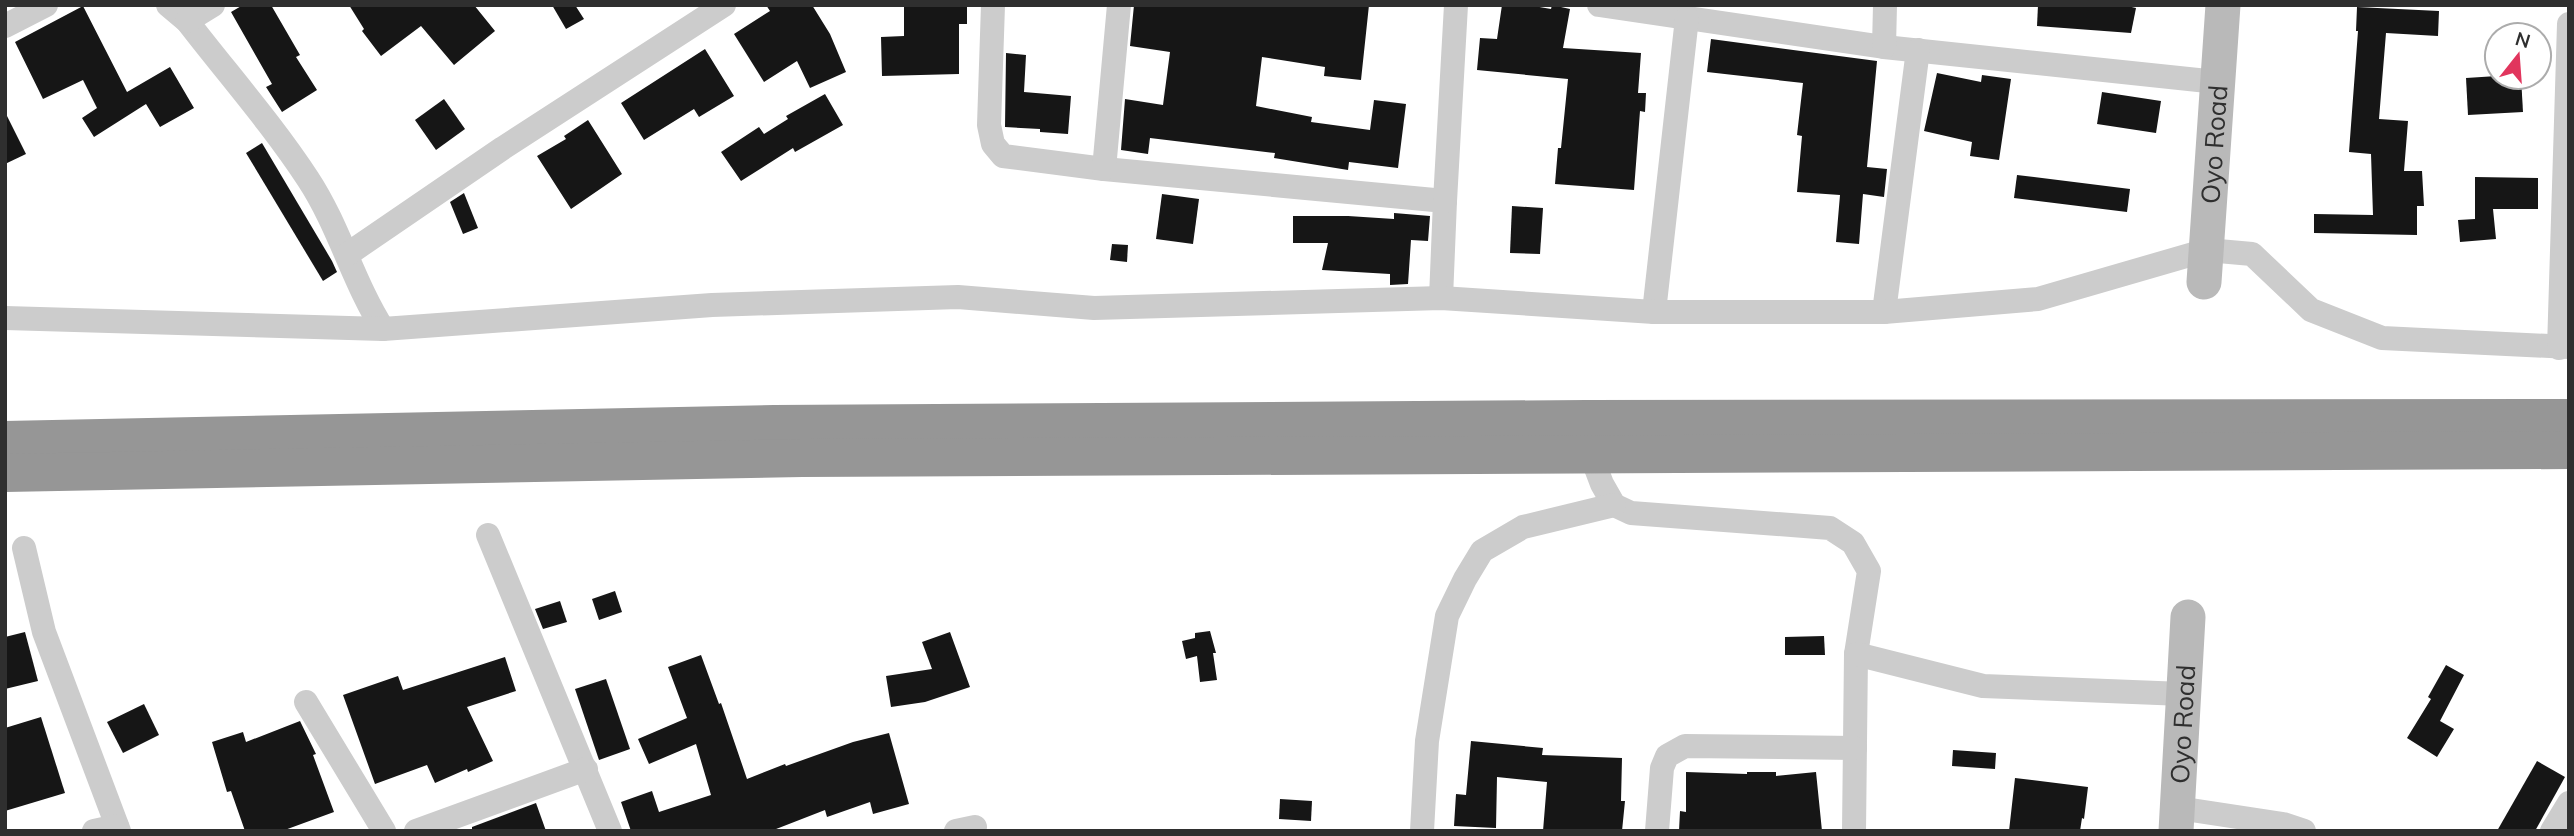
<svg xmlns="http://www.w3.org/2000/svg" width="2574" height="836" font-family="Mulish,sans-serif">
<rect width="100%" height="100%" fill="#fff"/>
<g fill="#161616">
<polygon points="243,5 271,5 300,55 296,57 317,90 282,112 266,87 272,84 231,12"/>
<polygon points="349,5 474,5 495,31 454,65 421,26 381,56 362,31 364,29"/>
<polygon points="552,5 575,5 584,19 566,29"/>
<polygon points="766,5 812,5 830,34 846,72 810,88 797,61 764,82 734,34 770,11"/>
<polygon points="904,5 967,5 967,24 959,24 959,74 882,76 881,37 904,36"/>
<polygon points="1134,5 1369,5 1361,80 1324,76 1325,67 1262,57 1256,106 1312,117 1311,122 1370,130 1374,100 1406,104 1398,168 1349,162 1348,170 1274,158 1275,153 1150,138 1148,154 1121,150 1125,99 1163,105 1170,52 1130,46"/>
<polygon points="1502,5 1528,5 1551,9 1552,5 1570,9 1563,48 1641,53 1638,93 1646,93 1645,112 1640,111 1634,190 1555,184 1558,148 1561,148 1568,79 1477,70 1480,38 1497,39"/>
<polygon points="2038,5 2123,5 2136,8 2131,33 2037,26"/>
<polygon points="83,6 127,92 170,67 194,108 160,127 146,104 94,137 82,118 97,108 83,80 43,99 15,42"/>
<polygon points="2357,7 2439,11 2438,36 2386,33 2379,119 2408,121 2404,171 2422,171 2424,206 2417,206 2417,235 2314,233 2314,214 2373,215 2371,154 2349,152 2358,31 2356,31"/>
<polygon points="1711,39 1877,61 1867,167 1887,169 1884,197 1863,194 1859,244 1836,242 1840,195 1797,192 1802,136 1797,135 1803,83 1707,72"/>
<polygon points="705,49 734,96 699,117 694,109 644,140 621,103"/>
<polygon points="1006,53 1026,55 1024,92 1071,96 1068,134 1040,132 1040,129 1005,127"/>
<polygon points="1937,73 1981,82 1982,75 2011,79 1999,160 1970,156 1972,142 1924,131"/>
<polygon points="2497,76 2521,77 2523,112 2468,115 2466,78"/>
<polygon points="2102,92 2161,101 2156,133 2097,124"/>
<polygon points="825,94 843,125 795,152 793,148 741,181 721,152 759,127 764,134 788,119 786,116"/>
<polygon points="444,99 465,129 436,150 415,120"/>
<polygon points="5,112 26,154 5,164"/>
<polygon points="588,120 622,174 571,209 537,156 566,139 564,136"/>
<polygon points="262,143 332,261 337,272 323,281 246,153"/>
<polygon points="2017,175 2130,189 2127,212 2014,198"/>
<polygon points="2475,177 2538,178 2538,209 2493,209 2496,239 2460,242 2458,220 2475,219"/>
<polygon points="464,193 478,228 463,234 450,202"/>
<polygon points="1162,194 1199,199 1193,244 1156,239"/>
<polygon points="1512,206 1543,208 1540,254 1510,253"/>
<polygon points="1394,213 1430,216 1428,241 1411,240 1408,284 1390,285 1390,274 1322,270 1328,243 1293,243 1293,216 1348,216 1394,219"/>
<polygon points="1112,244 1128,245 1127,262 1110,260"/>
<polygon points="615,591 622,612 599,620 592,599"/>
<polygon points="560,601 567,622 543,629 535,609"/>
<polygon points="1210,631 1216,653 1213,653 1217,680 1200,682 1197,656 1186,659 1182,641 1195,638 1195,633"/>
<polygon points="25,632 38,681 5,689 5,637"/>
<polygon points="950,632 970,687 925,702 891,707 886,676 932,669 922,642"/>
<polygon points="1824,636 1825,655 1785,655 1785,637"/>
<polygon points="701,655 719,704 721,703 747,779 785,764 786,766 853,742 889,733 909,804 873,814 870,802 827,817 825,810 771,831 631,831 621,802 652,791 659,812 711,795 696,744 649,764 638,739 687,718 668,667"/>
<polygon points="505,657 516,691 467,707 493,761 468,772 467,769 435,783 427,765 375,784 343,695 398,676 403,690"/>
<polygon points="2446,665 2464,675 2440,721 2454,729 2437,757 2407,738 2431,699 2428,697"/>
<polygon points="606,679 630,749 599,760 575,689"/>
<polygon points="144,704 159,735 123,753 107,722"/>
<polygon points="41,717 65,793 5,811 5,728"/>
<polygon points="300,721 316,754 313,755 334,812 282,831 245,831 231,791 227,792 212,742 243,732 246,742"/>
<polygon points="1471,741 1543,748 1542,755 1622,758 1621,801 1625,801 1622,831 1543,831 1547,782 1497,777 1496,828 1454,826 1456,794 1466,795"/>
<polygon points="1953,750 1996,753 1995,769 1952,766"/>
<polygon points="2537,761 2565,777 2535,831 2497,831"/>
<polygon points="1686,772 1747,774 1747,772 1776,772 1776,776 1816,772 1822,831 1679,831 1680,811 1686,812"/>
<polygon points="2015,778 2088,787 2084,819 2082,818 2080,831 2009,831"/>
<polygon points="1280,799 1312,801 1311,821 1279,819"/>
<polygon points="536,803 546,831 472,831 472,827"/>
</g>
<g fill="none" stroke-linecap="round" stroke-linejoin="round">
<g stroke="#ccc" stroke-width="24">
<path d="M168 5 187 21C227 73 272 124 308 179 339 226 353 282 383 329"/>
<polyline points="993,5 989,125 993,144 1003,156 1104,169 1445,201 1441,298"/>
<polyline points="1599,5 1884,47 2217,82"/>
<polyline points="187,21 213,5"/>
<polyline points="5,26 46,5"/>
<polyline points="1884,47 1885,5"/>
<polyline points="1104,169 1119,5"/>
<polyline points="1445,201 1456,5"/>
<polyline points="348,254 503,148 724,5"/>
<polyline points="1654,312 1687,18"/>
<polyline points="1884,312 1918,50"/>
<polyline points="5,318 383,329 712,305 958,297 1094,308 1441,298 1654,312 1884,312 2038,299 2207,250 2252,254 2311,310 2382,338 2569,347"/>
<polyline points="2559,348 2569,24"/>
<polyline points="1591,455 1602,484 1614,505 1631,513 1830,528 1853,543 1869,571 1856,654 1854,831"/>
<polyline points="488,535 610,831"/>
<polyline points="24,548 44,632 119,831"/>
<polyline points="1856,654 1983,686 2183,694"/>
<polyline points="306,702 384,831"/>
<polyline points="2178,808 2283,824 2304,831"/>
<polyline points="94,831 117,826"/>
<polyline points="416,831 586,769"/>
<polyline points="956,831 975,827"/>
<polyline points="1422,831 1427,741 1447,616 1465,579 1482,551 1523,527 1614,505"/>
<polyline points="1657,831 1662,768 1667,756 1685,746 1855,748"/>
<polyline points="2552,831 2569,803"/>
</g>
<g stroke="#b9b9b9" stroke-width="35">
<path id="s1" d="M2204 282 2223 5"/>
<path id="s2" d="M2176 831 2188 617"/>
</g>
<g stroke="#969696" stroke-width="38">
<polyline points="5,440 774,424 1587,419 2569,418"/>
<polyline points="5,473 802,458 2569,450"/>
</g>
</g>
<g text-anchor="middle" dominant-baseline="central" stroke-width="7" stroke-linejoin="round" paint-order="stroke">
<g font-size="26" fill="#2f2f2f" stroke="#fff">
<text stroke="none"><textPath href="#s1" startOffset="138">Oyo Road</textPath></text>
<text stroke="none"><textPath href="#s2" startOffset="107">Oyo Road</textPath></text>
</g>
</g>
<rect width="2574" height="836" fill="none" stroke="#2f2f2f" stroke-width="14"/>
<g transform="translate(2518 56) rotate(17)"><circle r="33" fill="#ffffff" stroke="#acacac" stroke-width="2"/>
<path d="M0-5L12 26L0 18L-12 26Z" fill="#e1355d"/>
<text y="-10" font-size="19" font-weight="bold" text-anchor="middle" fill="#2f2f2f">N</text>
</g>
</svg>
